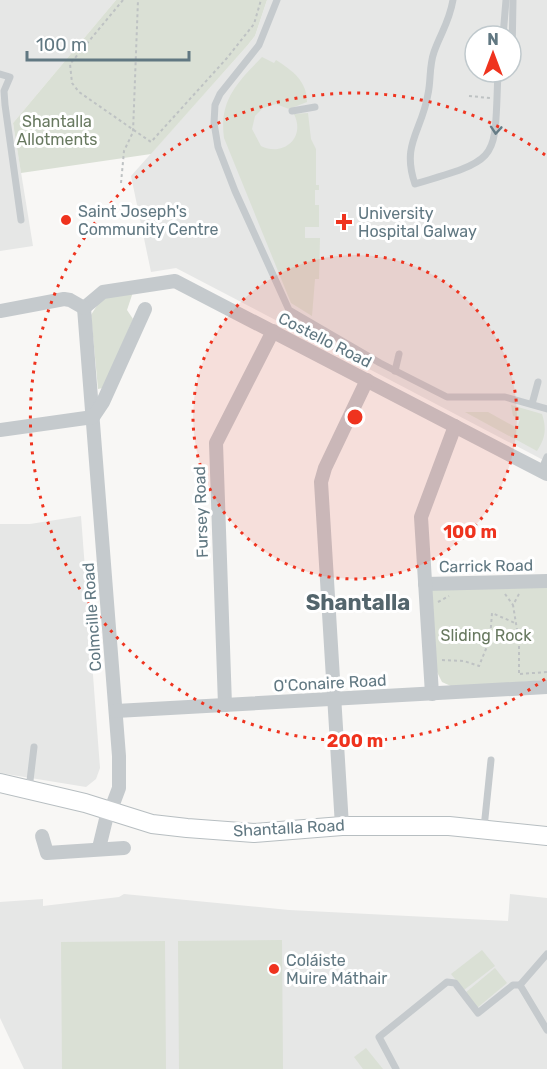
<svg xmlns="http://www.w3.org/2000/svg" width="547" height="1069" font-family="Rubik,sans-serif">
<rect width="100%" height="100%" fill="#f8f7f5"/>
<g fill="#e6e7e6" fill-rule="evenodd">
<polygon points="0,0 116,0 13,123 33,246 0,251"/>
<path d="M267 0H547V462L176 268 151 272 131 176 247 46 255 36ZM475 36H511V72H475Z"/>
<polygon points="81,516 100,768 96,779 86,787 0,773 0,524 30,524"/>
<polygon points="124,894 289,910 508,921 510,894 547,898 547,1069 24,1069 0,1018 0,902 43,899 43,906 119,897"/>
</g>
<g fill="#dae0d5">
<polygon points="116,0 267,0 255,36 247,46 151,154 21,173 13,123"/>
<path d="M262 57 274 63 276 60C293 71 307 81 307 102L289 109 276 104 263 108 255 116 252 129 261 146C283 157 306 138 294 114L308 113 311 139 316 149V185H319V190H315V205H319V227H305V238H320L319 279H315L312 316 291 303 224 138C219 100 237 83 262 57Z"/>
<polygon points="133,292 127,310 133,319 103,388 98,389 91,315 101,299"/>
<path d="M511 405 542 414C547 429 545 439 537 451L465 412H488L517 428 520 419 513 416Z"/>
<polygon points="547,585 547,680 453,687 442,682 437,672 431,594 432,590"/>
<polygon points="282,940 283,1069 179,1069 178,941"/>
<polygon points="165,941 166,1069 62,1069 61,942"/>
<polygon points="482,950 495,966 464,990 451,974"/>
<polygon points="495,968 507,983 477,1008 465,993"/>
<polygon points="366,1048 383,1069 363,1069 354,1057"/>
</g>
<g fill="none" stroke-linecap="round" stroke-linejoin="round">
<defs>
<polyline id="secondary" points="0,783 85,803 152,824 187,828 254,833 342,826 449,826 547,836"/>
</defs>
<use href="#secondary" stroke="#b7bec1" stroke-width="20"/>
<g stroke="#bec2c3" stroke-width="2" stroke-dasharray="3 3" stroke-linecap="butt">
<polyline points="123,0 70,64 72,83 79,92 151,142 227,58 254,24 261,0"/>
<polyline points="469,96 490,98"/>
<polyline points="121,183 124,151 133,132 138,0"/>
<polyline points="505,594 513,605"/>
<polyline points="519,594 513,605 519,642 519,676"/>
<polyline points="438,602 449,596"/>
<polyline points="442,660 464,661 479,666 490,639 492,613 515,623"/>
<polyline points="520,674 547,672"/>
</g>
<g stroke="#c5cacd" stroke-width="7">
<polyline points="277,0 259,45 220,94 215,105 214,123 218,147 235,191 289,310 380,363 447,397 505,397 547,409"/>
<path d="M453 0C449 23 441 32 434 52 429 66 431 81 428 94 422 131 401 144 415 184 503 158 494 161 498 72"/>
<polyline points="503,36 506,0"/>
<polyline points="512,56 513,0"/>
<polyline points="0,74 10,77 4,91 5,105 21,220"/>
<polyline points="292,111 315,107"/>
<polyline points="395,371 399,354"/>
<polyline points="532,404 538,382"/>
<polyline points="541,471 547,457"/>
<polyline points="29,789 34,747"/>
<polyline points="484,828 491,760"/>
<polyline points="547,954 520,985 547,1030"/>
<polyline points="396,1069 379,1037 447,982 455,983 478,1013 513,985 520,985"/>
</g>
<g stroke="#c5cacd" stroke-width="14">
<polyline points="84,308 103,292 175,281 547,474"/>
<polyline points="84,308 119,756 119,788 110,812"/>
<polyline points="0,311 64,299 70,300 84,308"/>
<polyline points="0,430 93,417 103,402 145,309"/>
<polyline points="425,584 547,581"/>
<polyline points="432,694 421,517 455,426"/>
<polyline points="225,705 216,443 273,331"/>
<polyline points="116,711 547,687"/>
<polyline points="342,826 321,482 325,468 367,380"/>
<polyline points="42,836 47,853 124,848"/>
<polyline points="99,848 108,811"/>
</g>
<use href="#secondary" stroke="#fff" stroke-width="18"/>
</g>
<defs><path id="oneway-chevron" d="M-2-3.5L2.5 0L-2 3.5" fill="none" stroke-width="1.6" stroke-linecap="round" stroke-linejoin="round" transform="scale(1.5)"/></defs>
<use stroke="#667c86" href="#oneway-chevron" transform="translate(496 130) rotate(94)"/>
<circle cx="355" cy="417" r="162" fill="#ef331e" fill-opacity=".12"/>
<g fill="none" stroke="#ef331e" stroke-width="3" stroke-dasharray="3 6">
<circle cx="355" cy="417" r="162"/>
<path d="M545 679A324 324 0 1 1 545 155"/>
</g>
<g fill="#ef331e" stroke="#fff" stroke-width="2">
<circle cx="66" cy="220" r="6"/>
<path d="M341 213h6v6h6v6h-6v6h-6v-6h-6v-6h6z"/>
<circle cx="274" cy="969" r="6"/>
</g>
<g text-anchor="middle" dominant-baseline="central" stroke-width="6" stroke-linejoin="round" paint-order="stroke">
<g font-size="16" fill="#687960" stroke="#fff">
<text x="57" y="121">Shantalla<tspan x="57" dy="18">Allotments</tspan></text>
<text x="486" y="635">Sliding Rock</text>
</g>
<g font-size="16" fill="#617882" stroke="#fff" text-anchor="start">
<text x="78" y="211">Saint Joseph's<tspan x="78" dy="18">Community Centre</tspan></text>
<text x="358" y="213">University<tspan x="358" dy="18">Hospital Galway</tspan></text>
<text x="286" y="960">Coláiste<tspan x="286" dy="18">Muire Máthair</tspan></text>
</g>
<g font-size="16" fill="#617882" stroke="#fff">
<text transform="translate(325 340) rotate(27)">Costello Road</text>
<text transform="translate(201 512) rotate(-92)">Fursey Road</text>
<text transform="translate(486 566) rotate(-1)">Carrick Road</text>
<text transform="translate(92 617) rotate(-94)">Colmcille Road</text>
<text transform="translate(330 683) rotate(-3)">O'Conaire Road</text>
<text transform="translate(289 828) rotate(-3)">Shantalla Road</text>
</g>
<g font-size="22" font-weight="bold" fill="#53656c" stroke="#fff">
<text x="358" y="602">Shantalla</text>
</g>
</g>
<circle cx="355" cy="417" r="9" fill="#ef331e" stroke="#fff" stroke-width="3"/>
<g font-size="18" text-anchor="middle" font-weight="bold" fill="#ef331e" stroke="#fff" stroke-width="6" stroke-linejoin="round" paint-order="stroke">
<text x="470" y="538">100 m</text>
<text x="355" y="747">200 m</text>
</g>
<g transform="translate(493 54)"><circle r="28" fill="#ffffff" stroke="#c0c9cd" stroke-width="1.5"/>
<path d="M0-4.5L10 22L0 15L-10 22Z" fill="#ef331e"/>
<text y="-9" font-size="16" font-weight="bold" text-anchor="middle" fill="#617882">N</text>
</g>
<path d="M27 51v9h162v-9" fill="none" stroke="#617882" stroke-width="3"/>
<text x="36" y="51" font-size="18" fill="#617882" stroke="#ffffff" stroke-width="4.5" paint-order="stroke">100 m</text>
</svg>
